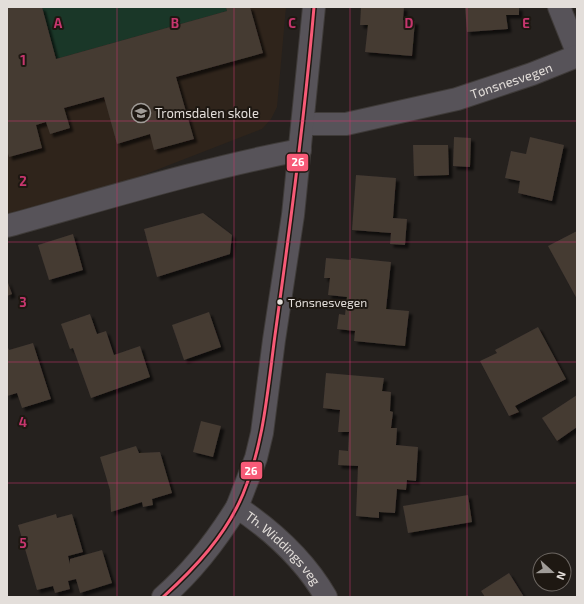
<svg xmlns="http://www.w3.org/2000/svg" width="584" height="604" font-family="'Exo 2',sans-serif">
<defs>
<filter id="shadow"><feDropShadow dx="3.5" dy="3.5" stdDeviation="1" flood-color="#0009"/></filter>
</defs>
<rect width="100%" height="100%" fill="#25211e"/>
<polygon fill="#2f241b" points="7,7 286,7 277,107 271,119 262,129 7,228"/>
<polygon fill="#1a3728" points="42,7 226,7 227,11 56,59"/>
<g fill="#443a33" filter="url(#shadow)">
<polygon points="7,7 42,7 56,59 227,11 226,7 250,7 263,53 176,77 194,139 154,150 150,134 117,144 104,97 64,108 70,128 50,134 46,122 36,125 42,148 9,157 7,150"/>
<polygon points="361,7 404,7 403,20 415,21 412,56 365,52 368,25 360,25"/>
<polygon points="465,7 519,7 519,15 506,15 508,29 467,32"/>
<polygon points="454,137 471,138 470,167 453,166"/>
<polygon points="530,137 564,145 552,201 518,193 520,181 505,178 511,151 526,154"/>
<polygon points="413,145 448,145 449,175 414,176"/>
<polygon points="356,175 396,178 393,218 407,219 405,245 390,244 391,233 352,230"/>
<polygon points="203,213 232,235 230,254 157,277 144,229"/>
<polygon points="577,231 577,299 548,246"/>
<polygon points="73,234 83,270 49,280 38,245"/>
<polygon points="326,258 351,260 351,258 391,262 386,309 409,311 405,346 354,341 355,331 337,329 339,314 345,315 347,297 328,295 330,278 324,278"/>
<polygon points="7,280 12,294 7,296"/>
<polygon points="209,312 221,347 184,360 172,325"/>
<polygon points="90,314 97,334 106,331 114,355 140,346 150,377 91,398 73,348 70,349 61,324"/>
<polygon points="538,327 566,379 515,406 519,412 509,416 480,361 497,353 495,350"/>
<polygon points="33,343 51,399 22,408 17,393 7,396 7,346 9,350"/>
<polygon points="326,373 384,378 382,391 391,392 390,411 393,412 391,428 397,428 396,445 418,447 416,481 407,480 406,490 397,489 395,513 379,512 379,518 356,516 358,466 338,465 339,450 348,451 349,432 338,432 340,410 323,408"/>
<polygon points="577,395 577,427 557,441 542,418"/>
<polygon points="201,421 221,426 213,457 193,452"/>
<polygon points="136,446 139,453 160,452 172,493 152,499 153,505 143,507 142,502 111,512 110,490 100,457"/>
<polygon points="468,495 472,522 408,533 403,506"/>
<polygon points="56,514 57,518 72,514 83,552 68,556 70,564 70,559 102,550 112,583 80,593 76,579 68,581 70,589 55,593 53,586 37,590 18,525"/>
<polygon points="509,573 524,597 485,597 481,591"/>
</g>
<g fill="none" stroke-linecap="round" stroke-linejoin="round">
<defs>
<g id="minor">
<polyline points="559,7 577,52"/>
<path id="s1" d="M303 124H346L457 99 532 74 577 56"/>
<path d="M7 226C105 199 201 169 300 150"/>
<path id="s2" d="M163 597C193 571 216 541 237 507 273 531 304 559 326 597"/>
</g>
<polyline id="tertiary" points="237,507 256,458 262,433 274,340 293,215 314,7"/>
</defs>
<use href="#minor" stroke="#3f3b39" stroke-width="24"/>
<use href="#tertiary" stroke="#3f3b39" stroke-width="24"/>
<use href="#minor" stroke="#575359" stroke-width="22"/>
<use href="#tertiary" stroke="#575359" stroke-width="22"/>
<defs>
<path id="bus-1" d="M163 597C195 568 226 535 243 494 265 441 268 384 276 328 291 221 305 114 314 7"/>
</defs>
<use href="#bus-1" stroke="#1e1812" stroke-width="6"/>
<use href="#bus-1" stroke="#f75a77" stroke-width="3"/>
</g>
<path fill="none" stroke="#c7366e" stroke-width="1" stroke-opacity="0.55" d="M117 7V597M234 7V597M350 7V597M467 7V597M7 121H577M7 242H577M7 362H577M7 483H577"/>
<defs>
<symbol id="school-ring" viewBox="-11 -11 22 22"><circle r="9.5" fill="#1e1812" stroke="#a09c98" stroke-width="1.5"/><path d="M0-5L7-2L0 1L-7-2ZM-4 1L0 2.5L4 1V4Q0 6-4 4Z" fill="#a09c98"/></symbol>
</defs>
<g fill-rule="evenodd">
<use href="#school-ring" x="130" y="102" width="22" height="22"/>
</g>
<circle fill="#e3deda" stroke="#1e1812" stroke-width="1.5" cx="280" cy="302" r="3.5"/>
<g text-anchor="middle" dominant-baseline="central" stroke-width="4" stroke-linejoin="round" paint-order="stroke">
<g font-size="12" fill="#e3deda" stroke="#1e1812" text-anchor="start">
<text x="288" y="302">Tønsnesvegen</text>
</g>
<g font-size="13" fill="#e3deda" stroke="#1e1812">
<text stroke="none"><textPath href="#s1" startOffset="214">Tønsnesvegen</textPath></text>
<text stroke="none"><textPath href="#s2" startOffset="179">Th. Widdings veg</textPath></text>
</g>
<g font-size="13" fill="#e3deda" stroke="#1e1812" text-anchor="start">
<text x="155" y="113">Tromsdalen skole</text>
</g>
</g>
<g font-size="13" text-anchor="middle" font-weight="bold" fill="#c7366e" stroke="#1e1812" stroke-width="4" stroke-linejoin="round" paint-order="stroke">
<text x="58" y="28">A</text>
<text x="175" y="28">B</text>
<text x="292" y="28">C</text>
<text x="409" y="28">D</text>
<text x="526" y="28">E</text>
<text x="23" y="65">1</text>
<text x="23" y="186">2</text>
<text x="23" y="307">3</text>
<text x="23" y="427">4</text>
<text x="23" y="548">5</text>
</g>
<g stroke="#1e1812" stroke-width="1.5">
<rect x="286" y="153" width="23" height="19" rx="4" fill="#f75a77"/>
<rect x="240" y="461" width="23" height="19" rx="4" fill="#f75a77"/>
</g>
<g font-size="11" text-anchor="middle" font-weight="bold" fill="#fff">
<text x="298" y="166">26</text>
<text x="251" y="475">26</text>
</g>
<rect width="584" height="604" fill="none" stroke="#e3deda" stroke-width="16"/>
<g transform="translate(552 572) rotate(111)"><circle r="19" fill="#1e1812" stroke="#6d6762"/>
<path d="M0-3L7 15L0 10L-7 15Z" fill="#a09c98"/>
<text y="-6" font-size="11" font-weight="bold" text-anchor="middle" fill="#e3deda">N</text>
</g>
</svg>
